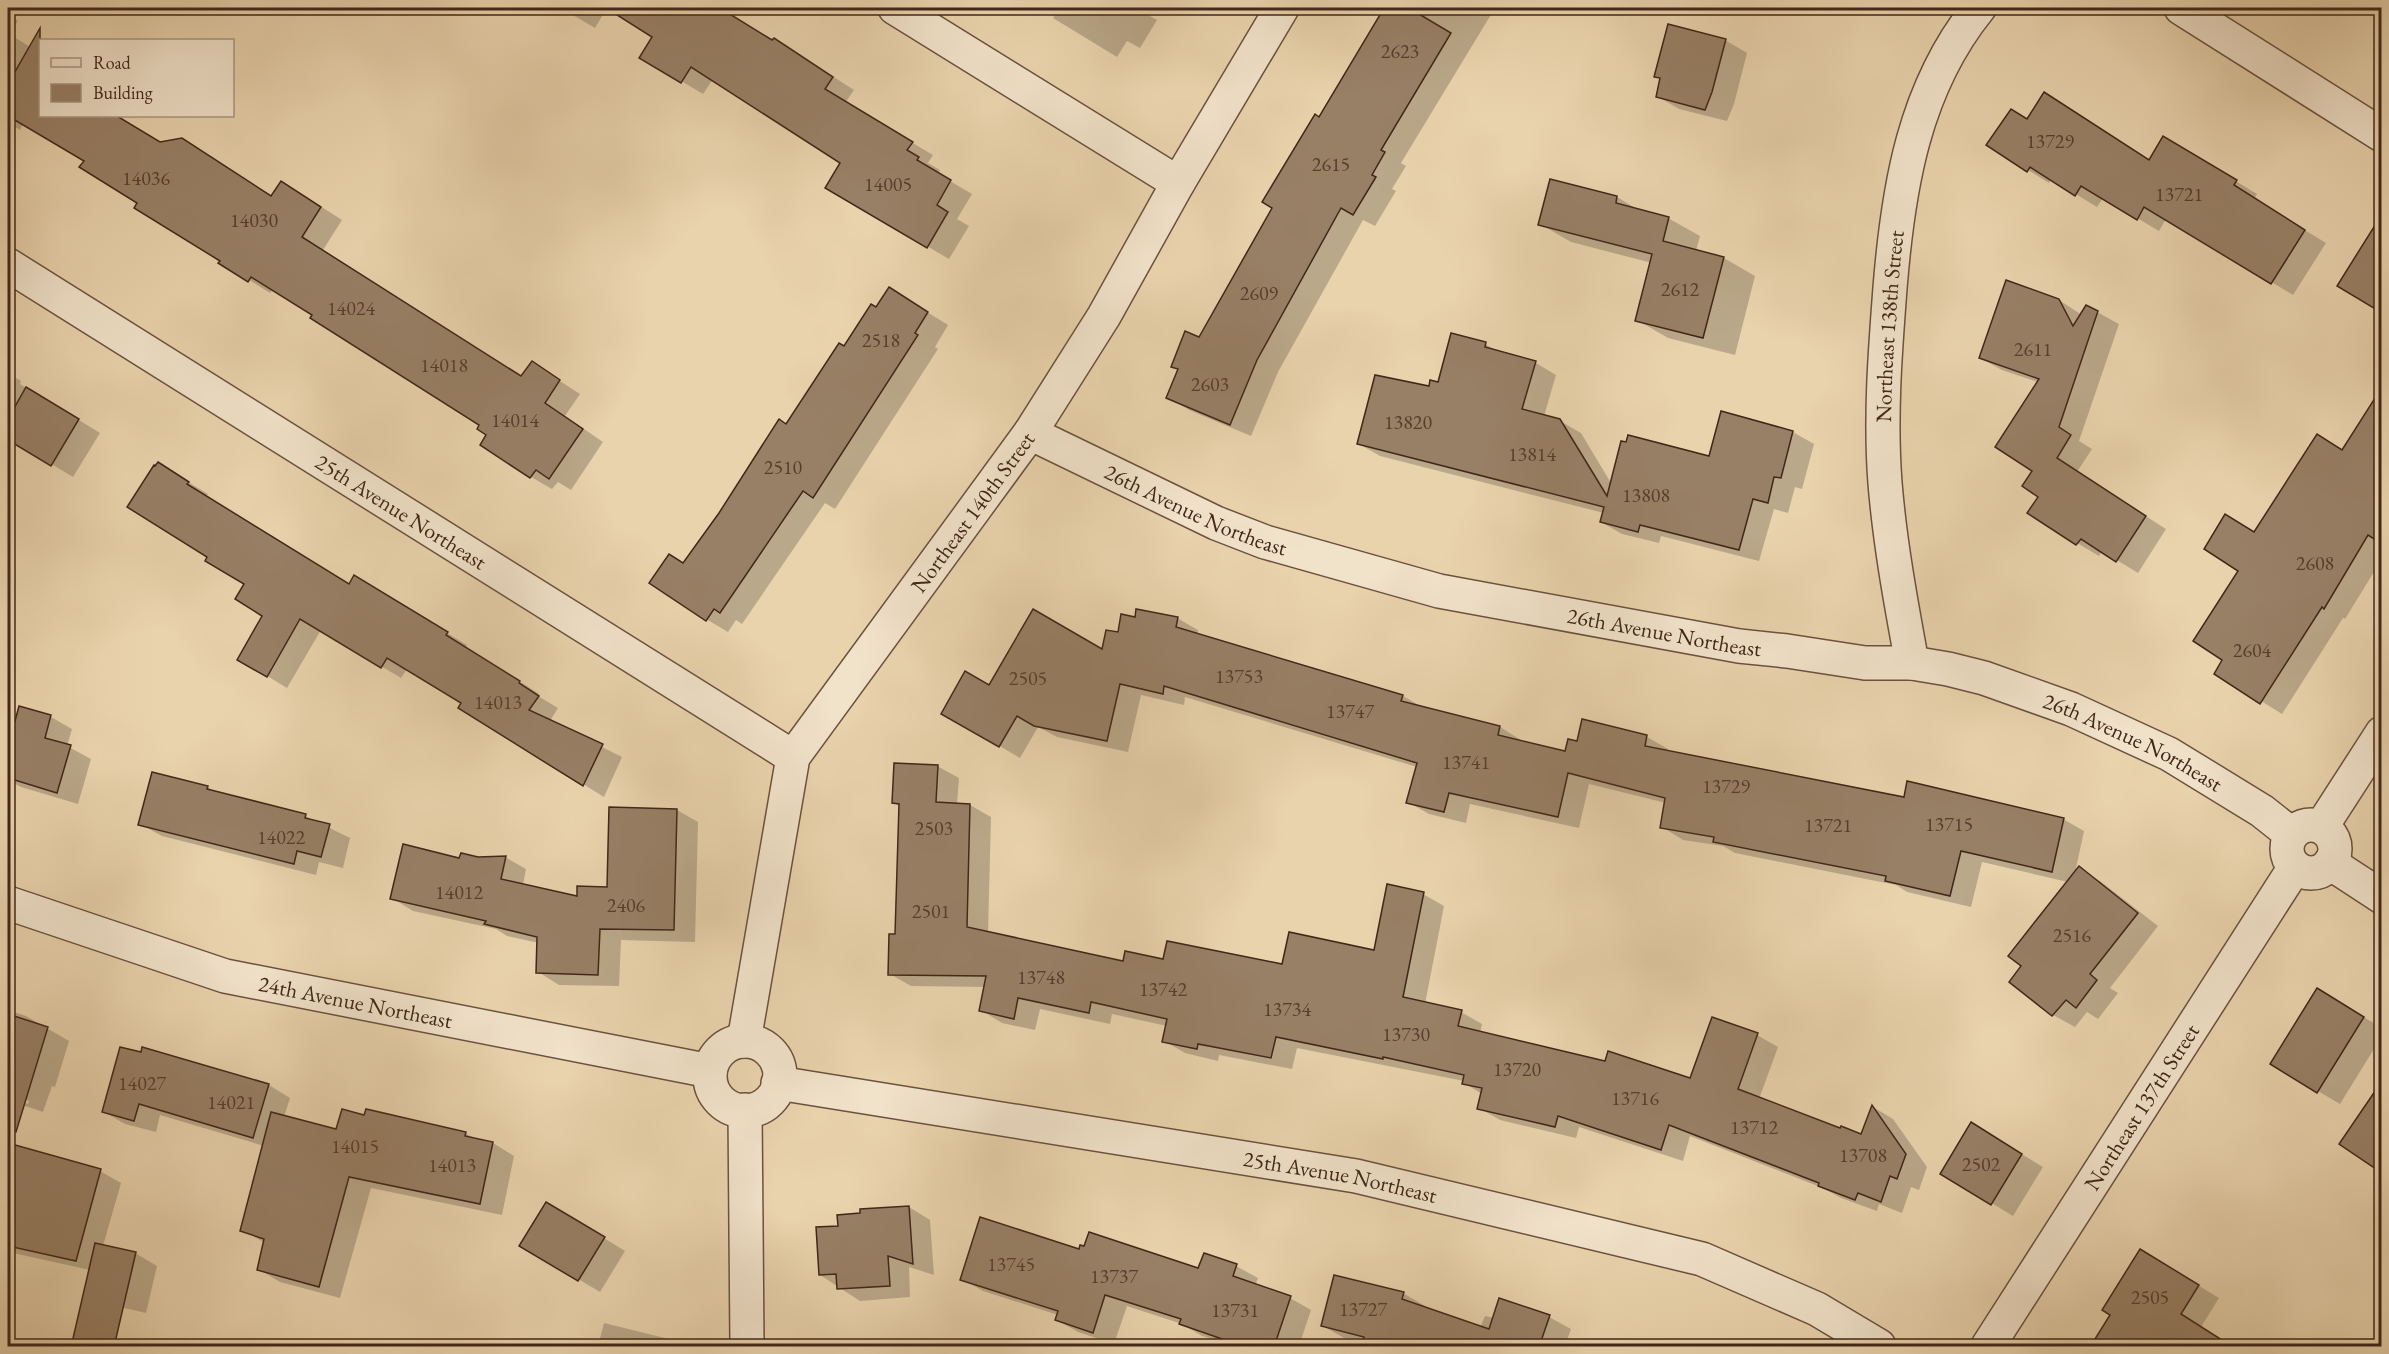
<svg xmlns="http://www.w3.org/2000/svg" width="2389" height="1354" font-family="'EB Garamond',serif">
<rect width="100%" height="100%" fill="#e9d3ad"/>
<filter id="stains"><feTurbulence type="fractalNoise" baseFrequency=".00333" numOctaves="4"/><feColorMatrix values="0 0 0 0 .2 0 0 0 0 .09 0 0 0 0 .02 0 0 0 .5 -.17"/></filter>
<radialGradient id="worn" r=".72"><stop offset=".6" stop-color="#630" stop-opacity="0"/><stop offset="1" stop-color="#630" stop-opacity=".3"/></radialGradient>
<g fill="#0003">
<polygon points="561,8 607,8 595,28"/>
<polygon points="609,8 724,8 723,10 773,41 795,52 854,90 845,103 933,155 928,163 940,170 938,174 972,194 957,219 969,226 949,259 827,188 842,162 713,79 703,94 641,57 655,36"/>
<polygon points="1059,8 1155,8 1150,16 1157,20 1140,48 1127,41 1117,57 1053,18"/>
<polygon points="1386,8 1404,9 1405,8 1495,8 1401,163 1406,166 1392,189 1396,191 1375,226 1363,220 1278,372 1251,436 1189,410 1168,397 1274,207 1319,119"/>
<polygon points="8,14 18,21 9,34 40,53 40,116 122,116 120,119 161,144 181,139 273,197 303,195 342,220 323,250 523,377 532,363 580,394 565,416 603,442 571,490 558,482 552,489 531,477 482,444 488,435 481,425 273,289 270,293 249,280 139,202 86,160 23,124 20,130 8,123"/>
<polygon points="1725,40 1747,53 1734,104 1727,121 1679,109 1657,96 1662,80 1656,76"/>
<polygon points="2028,120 2150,161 2185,150 2257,194 2254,199 2326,243 2293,295 2166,219 2159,231 2103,198 2097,207 2051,179 2049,183 2028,170"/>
<polygon points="1617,197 1642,212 1668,218 1700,236 1696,251 1724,258 1755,276 1735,355 1668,338 1637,320 1652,263 1571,242 1540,224"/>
<polygon points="2059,300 2082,315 2097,312 2119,324 2079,441 2092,449 2077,472 2166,529 2138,573 2102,551 2099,556 2077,543 2040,496 2034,470 2038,382 2002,370 1980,358"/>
<polygon points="911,302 948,325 935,347 938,349 835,509 825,503 742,624 736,620 728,632 706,619 684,564 845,348"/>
<polygon points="1485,344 1502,354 1536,363 1556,375 1544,416 1560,421 1581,433 1611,483 1710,458 1722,413 1793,432 1814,444 1802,489 1795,487 1788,513 1774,509 1759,561 1661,536 1659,543 1622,534 1601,522 1604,513 1380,456 1359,444 1430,388 1439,384"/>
<polygon points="8,373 21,381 20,384 100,433 73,477 8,438"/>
<polygon points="2382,390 2382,559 2345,619 2343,618 2282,714 2216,673 2224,659 2241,570 2255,534 2343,451"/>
<polygon points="178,476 208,494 206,497 350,585 374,589 467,645 466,647 539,694 538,696 558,708 550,721 622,757 604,797 460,708 463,702 407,669 401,678 321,630 287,688 239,659 265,615 246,584 209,557"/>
<polygon points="1177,618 1198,630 1198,635 1403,696 1424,708 1500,727 1521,740 1520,742 1566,753 1578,743 1647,737 1668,749 1667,752 1905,799 2063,819 2084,831 2075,873 2079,868 2100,881 2158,926 2110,988 2118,993 2098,1019 2087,1012 2075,1027 2053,1015 2023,966 2068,882 1982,862 1971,907 1907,892 1896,885 1735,853 1723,846 1683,840 1662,827 1666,803 1589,784 1579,828 1470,804 1466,823 1429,814 1408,802 1417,767 1185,697 1184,705 1141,695 1128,752 1057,737 1038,727 1020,758 943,713 990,687 1103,651 1136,619"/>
<polygon points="20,708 51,717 72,729 67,746 91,759 78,804 21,787 8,780 8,748"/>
<polygon points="937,766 959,778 957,804 970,805 991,817 988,934 1124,963 1164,961 1283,966 1375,951 1423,894 1444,906 1425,1004 1461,1012 1482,1024 1480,1033 1606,1063 1691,1080 1713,1019 1757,1035 1778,1047 1759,1099 1841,1130 1862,1136 1873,1107 1893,1119 1927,1167 1919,1190 1911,1187 1902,1213 1879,1204 1877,1211 1841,1198 1823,1188 1690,1136 1683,1161 1579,1127 1576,1138 1500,1120 1479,1108 1482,1094 1464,1083 1464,1081 1297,1048 1292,1069 1219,1055 1218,1061 1185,1053 1164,1041 1167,1026 1112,1014 1110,1024 1040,1009 1035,1030 1002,1023 981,1010 986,987 911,986 890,974 896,936 900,806 894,802"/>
<polygon points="207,787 218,793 305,816 350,838 343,868 319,862 316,875 162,836 140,824"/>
<polygon points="677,810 698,822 695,942 621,940 619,986 559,985 538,972 539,943 507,936 496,929 413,911 392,898 460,860 505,857 526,869 523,885 578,898 608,888"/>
<polygon points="2339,1002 2382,1028 2382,1036 2340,1104 2272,1064"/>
<polygon points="8,1010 26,1016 69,1041 55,1087 52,1086 43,1112 8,1100 8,1098 28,1104 29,1101 8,1094"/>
<polygon points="143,1048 269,1085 290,1098 284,1117 337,1131 365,1117 465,1133 477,1140 493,1143 514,1156 502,1215 371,1188 340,1298 280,1282 258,1269 265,1243 242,1230 264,1146 160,1115 156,1132 125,1124 104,1112"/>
<polygon points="1993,1137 2043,1167 2013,1216 1942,1173"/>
<polygon points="8,1144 100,1171 121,1183 103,1246 135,1253 157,1266 146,1313 107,1304 90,1270 13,1253 8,1250"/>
<polygon points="909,1207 930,1220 934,1275 909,1267 910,1297 860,1301 820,1275"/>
<polygon points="568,1216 625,1251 600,1292 521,1245"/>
<polygon points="1080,1251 1199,1270 1205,1255 1236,1266 1258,1278 1255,1286 1290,1298 1311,1310 1299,1346 1234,1346 1202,1336 1182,1324 1127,1306 1114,1344 1078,1332 1057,1320 1058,1315 983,1291 962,1279"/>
<polygon points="2162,1263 2219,1298 2201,1327 2105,1346"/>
<polygon points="1403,1293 1425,1306 1424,1308 1480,1328 1485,1316 1494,1318 1549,1317 1571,1329 1566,1343 1574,1346 1369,1346 1364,1343 1344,1338 1323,1326"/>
<polygon points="604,1323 669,1339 681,1346 598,1346"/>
<polygon points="2255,1338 2300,1346 2250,1346"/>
</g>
<g fill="#988066" stroke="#412719" stroke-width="1.5">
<polygon points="606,8 720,8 772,40 774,38 833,77 825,89 913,142 907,150 919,157 917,160 951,180 937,205 948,212 927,248 825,188 840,163 691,67 681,83 639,58 652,37"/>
<polygon points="1384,8 1409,8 1451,33 1381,150 1385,152 1372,175 1376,177 1353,215 1341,208 1257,360 1230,425 1166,398 1178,369 1171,367 1185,331 1199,337 1272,208 1262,202 1315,114 1319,117"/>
<polygon points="1668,24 1726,39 1712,92 1705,110 1656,97 1660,78 1654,77"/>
<polygon points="40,28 40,116 117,116 160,142 182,138 271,196 281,181 321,207 302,237 521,376 532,361 560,380 545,403 583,429 549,479 536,470 530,478 480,445 486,435 477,429 479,425 310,318 312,315 251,277 248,282 218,263 220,261 134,208 137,203 79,167 84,161 8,116 8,84"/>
<polygon points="2044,92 2149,160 2163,136 2237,180 2234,185 2305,230 2271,284 2144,207 2137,220 2081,186 2075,196 2030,167 2027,172 1986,145 2011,109 2027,119"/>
<polygon points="1550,179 1617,196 1616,203 1669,217 1663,241 1724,257 1703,338 1635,321 1652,254 1538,225"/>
<polygon points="2382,214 2382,313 2337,286"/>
<polygon points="2006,280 2059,299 2073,326 2086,305 2098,311 2059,427 2071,435 2057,458 2146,516 2116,562 2081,539 2076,545 2027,513 2038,497 2022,486 2032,471 1995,447 2039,379 1979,358"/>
<polygon points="889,287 928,312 915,333 918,335 813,498 803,491 720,613 714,609 706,621 649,583 669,554 683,563 719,513 779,419 786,424 839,343 844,346 871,304 876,307"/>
<polygon points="1451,333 1486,342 1485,347 1536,361 1522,409 1560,419 1607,496 1621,441 1626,442 1628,435 1709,456 1721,411 1793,431 1781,478 1774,477 1768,503 1753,499 1739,550 1640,525 1638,532 1600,522 1604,507 1357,444 1375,375 1429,386 1430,380 1438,382"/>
<polygon points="26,387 79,419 51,466 8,440 8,419"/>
<polygon points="2382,387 2382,544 2368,535 2324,609 2322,607 2260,704 2214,674 2222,660 2193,641 2238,571 2204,549 2225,514 2254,532 2317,434 2342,450"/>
<polygon points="158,462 189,482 187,484 349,584 354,575 448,632 446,635 520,681 519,683 539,696 529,710 603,744 583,786 458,708 461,703 387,658 381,668 300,619 267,677 237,660 262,616 235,599 244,584 205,561 207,557 127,507 154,465 155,466"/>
<polygon points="1033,609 1102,649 1106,630 1118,632 1121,614 1135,617 1136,609 1178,617 1176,627 1403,695 1401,701 1500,726 1498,735 1565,751 1568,739 1577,741 1582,719 1647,735 1645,746 1904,797 1907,781 2064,818 2052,872 1961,851 1950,896 1885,881 1886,876 1713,842 1714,837 1660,828 1665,798 1568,773 1558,817 1449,793 1444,812 1406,803 1417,763 1164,686 1163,694 1120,684 1107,741 1034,726 1017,716 999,747 941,714 965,671 989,685"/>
<polygon points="19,706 51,715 45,738 71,745 57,793 8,778 8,747"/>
<polygon points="894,763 938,765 936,802 970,804 967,927 1123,961 1125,951 1163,959 1167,941 1282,964 1289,932 1374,950 1387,884 1424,892 1403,997 1462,1010 1458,1026 1605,1061 1608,1051 1690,1078 1712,1017 1758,1033 1738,1089 1840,1128 1841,1126 1861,1134 1872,1105 1906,1154 1897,1179 1890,1176 1881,1202 1858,1193 1855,1200 1818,1186 1819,1183 1669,1125 1661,1150 1558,1116 1555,1127 1477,1109 1482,1088 1462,1084 1464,1075 1383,1057 1383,1059 1276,1037 1271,1058 1198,1044 1197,1049 1162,1042 1167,1019 1091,1002 1089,1013 1018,998 1014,1019 979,1011 986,976 888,975 889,934 895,934 899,804 892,803"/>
<polygon points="152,772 208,786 207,789 306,814 305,818 330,824 321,857 297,851 294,864 138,825"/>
<polygon points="609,807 677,809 674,930 600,929 598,975 536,973 537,937 484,924 486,921 390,899 403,844 459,858 461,853 478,857 506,856 501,879 577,896 577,886 607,887"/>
<polygon points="2079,866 2138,913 2090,974 2097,980 2076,1008 2066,1000 2052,1016 2009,982 2021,966 2008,956"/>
<polygon points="2317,988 2364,1017 2317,1093 2270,1064"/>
<polygon points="8,1014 48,1027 16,1132 8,1131"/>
<polygon points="120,1047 141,1052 142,1047 269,1084 253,1138 139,1104 134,1121 102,1112"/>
<polygon points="2382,1081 2382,1173 2339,1144"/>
<polygon points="342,1109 364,1115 366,1109 466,1132 465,1136 493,1142 480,1204 349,1177 319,1287 257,1270 264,1239 240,1231 271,1112 336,1129"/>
<polygon points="1971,1122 2022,1154 1991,1205 1940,1174"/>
<polygon points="8,1143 101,1169 76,1261 8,1246"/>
<polygon points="546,1202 605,1237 578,1281 519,1246"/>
<polygon points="909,1206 913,1264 888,1256 890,1286 837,1289 836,1274 819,1275 816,1227 838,1226 837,1215 860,1213 860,1209"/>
<polygon points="980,1217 1079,1249 1080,1245 1084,1246 1089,1232 1198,1268 1204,1253 1237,1264 1233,1276 1291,1296 1274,1347 1245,1347 1179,1324 1181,1319 1105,1295 1093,1333 1055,1320 1058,1311 960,1280"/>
<polygon points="95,1243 136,1252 114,1347 71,1347"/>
<polygon points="2140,1249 2199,1285 2181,1314 2233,1347 2090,1347 2110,1315 2102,1310"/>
<polygon points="1334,1275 1404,1292 1402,1299 1489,1329 1499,1298 1550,1315 1539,1347 1362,1347 1364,1337 1321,1326"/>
</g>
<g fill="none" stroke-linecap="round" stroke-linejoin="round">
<defs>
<g id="street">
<polyline points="895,8 1178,183"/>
<polyline points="2181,8 2382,135"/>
<path id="s1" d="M8 265 793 757"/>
<path id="s2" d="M1030 433 1216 523 1265 542 1439 591 1739 646 1787 651 1865 663H1912L1948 669 1984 678 2071 709 2169 754 2262 811 2291 834"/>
<path id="s3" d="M1912 663C1901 603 1890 544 1885 483 1880 418 1885 353 1890 288 1898 188 1914 88 1979 8"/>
<circle cx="2311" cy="849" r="24"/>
<polyline points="2322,826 2382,733"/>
<polyline points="2330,863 2382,897"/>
<path id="s4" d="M8 903 225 976 710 1071"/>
<path id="s5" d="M744 1041 793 757 1030 433 1104 316 1178 183 1282 8"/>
<circle cx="745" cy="1076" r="35"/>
<path id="s6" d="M778 1083 1356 1176 1702 1259 1817 1309 1879 1346"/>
<polyline points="745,1110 747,1346"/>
<path id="s7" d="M1988 1346 2295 867"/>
</g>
</defs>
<use href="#street" stroke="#6b523e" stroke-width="36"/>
<use href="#street" stroke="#f1e2ca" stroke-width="33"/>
</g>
<g text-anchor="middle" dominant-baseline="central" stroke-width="5" stroke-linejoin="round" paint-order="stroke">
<g font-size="20" fill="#573d2c">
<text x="1400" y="51">2623</text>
<text x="2050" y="141">13729</text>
<text x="1331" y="164">2615</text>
<text x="146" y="178">14036</text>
<text x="888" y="184">14005</text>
<text x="2179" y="194">13721</text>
<text x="254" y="220">14030</text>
<text x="1680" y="289">2612</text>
<text x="1259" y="293">2609</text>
<text x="351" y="308">14024</text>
<text x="881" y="340">2518</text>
<text x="2033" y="349">2611</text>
<text x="444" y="365">14018</text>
<text x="1210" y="384">2603</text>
<text x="515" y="420">14014</text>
<text x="1408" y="422">13820</text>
<text x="1532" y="454">13814</text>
<text x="783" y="467">2510</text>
<text x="1646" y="495">13808</text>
<text x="2315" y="563">2608</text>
<text x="2252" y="650">2604</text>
<text x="1239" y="676">13753</text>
<text x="1028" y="678">2505</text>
<text x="498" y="702">14013</text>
<text x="1350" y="711">13747</text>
<text x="1466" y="762">13741</text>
<text x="1726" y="786">13729</text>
<text x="1949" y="824">13715</text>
<text x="1828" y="825">13721</text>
<text x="934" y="828">2503</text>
<text x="281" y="837">14022</text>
<text x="459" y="892">14012</text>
<text x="626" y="905">2406</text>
<text x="931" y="911">2501</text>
<text x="2072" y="935">2516</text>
<text x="1041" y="977">13748</text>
<text x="1163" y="989">13742</text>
<text x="1287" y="1009">13734</text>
<text x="1406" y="1034">13730</text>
<text x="1517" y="1069">13720</text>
<text x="142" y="1083">14027</text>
<text x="1635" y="1098">13716</text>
<text x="231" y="1102">14021</text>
<text x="1754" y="1127">13712</text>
<text x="355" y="1146">14015</text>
<text x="1863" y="1155">13708</text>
<text x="1981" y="1164">2502</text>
<text x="452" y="1165">14013</text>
<text x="1011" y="1264">13745</text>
<text x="1114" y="1276">13737</text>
<text x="2150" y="1297">2505</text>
<text x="1363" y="1309">13727</text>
<text x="1235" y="1310">13731</text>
</g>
<g font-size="22" fill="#412719" stroke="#f1e2ca">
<text stroke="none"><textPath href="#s3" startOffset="339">Northeast 138th Street</textPath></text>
<text stroke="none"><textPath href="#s2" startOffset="183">26th Avenue Northeast</textPath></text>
<text stroke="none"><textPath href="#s1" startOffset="464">25th Avenue Northeast</textPath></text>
<text stroke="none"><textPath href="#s5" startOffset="592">Northeast 140th Street</textPath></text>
<text stroke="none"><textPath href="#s2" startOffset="669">26th Avenue Northeast</textPath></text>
<text stroke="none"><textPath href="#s2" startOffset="1155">26th Avenue Northeast</textPath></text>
<text stroke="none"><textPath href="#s4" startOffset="362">24th Avenue Northeast</textPath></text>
<text stroke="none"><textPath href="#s7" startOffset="284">Northeast 137th Street</textPath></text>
<text stroke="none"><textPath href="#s6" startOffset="570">25th Avenue Northeast</textPath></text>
</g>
</g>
<rect width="2389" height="1354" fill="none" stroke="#e9d3ad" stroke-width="30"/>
<rect x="9" y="9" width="2371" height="1336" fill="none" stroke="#412719" stroke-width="3"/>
<rect x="15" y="15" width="2359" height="1324" fill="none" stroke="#412719" stroke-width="1.5"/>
<rect x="39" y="39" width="195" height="78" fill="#f1e2ca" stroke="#ab9783" stroke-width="1.5"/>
<rect x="51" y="58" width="30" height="9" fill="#f1e2ca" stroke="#ab9783" stroke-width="1.5"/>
<text x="93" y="69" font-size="18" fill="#412719">Road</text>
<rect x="51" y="84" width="30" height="18" fill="#988066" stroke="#ab9783" stroke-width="1.5"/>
<text x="93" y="99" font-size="18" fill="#412719">Building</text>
<rect width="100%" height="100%" filter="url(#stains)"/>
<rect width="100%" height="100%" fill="url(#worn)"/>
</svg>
